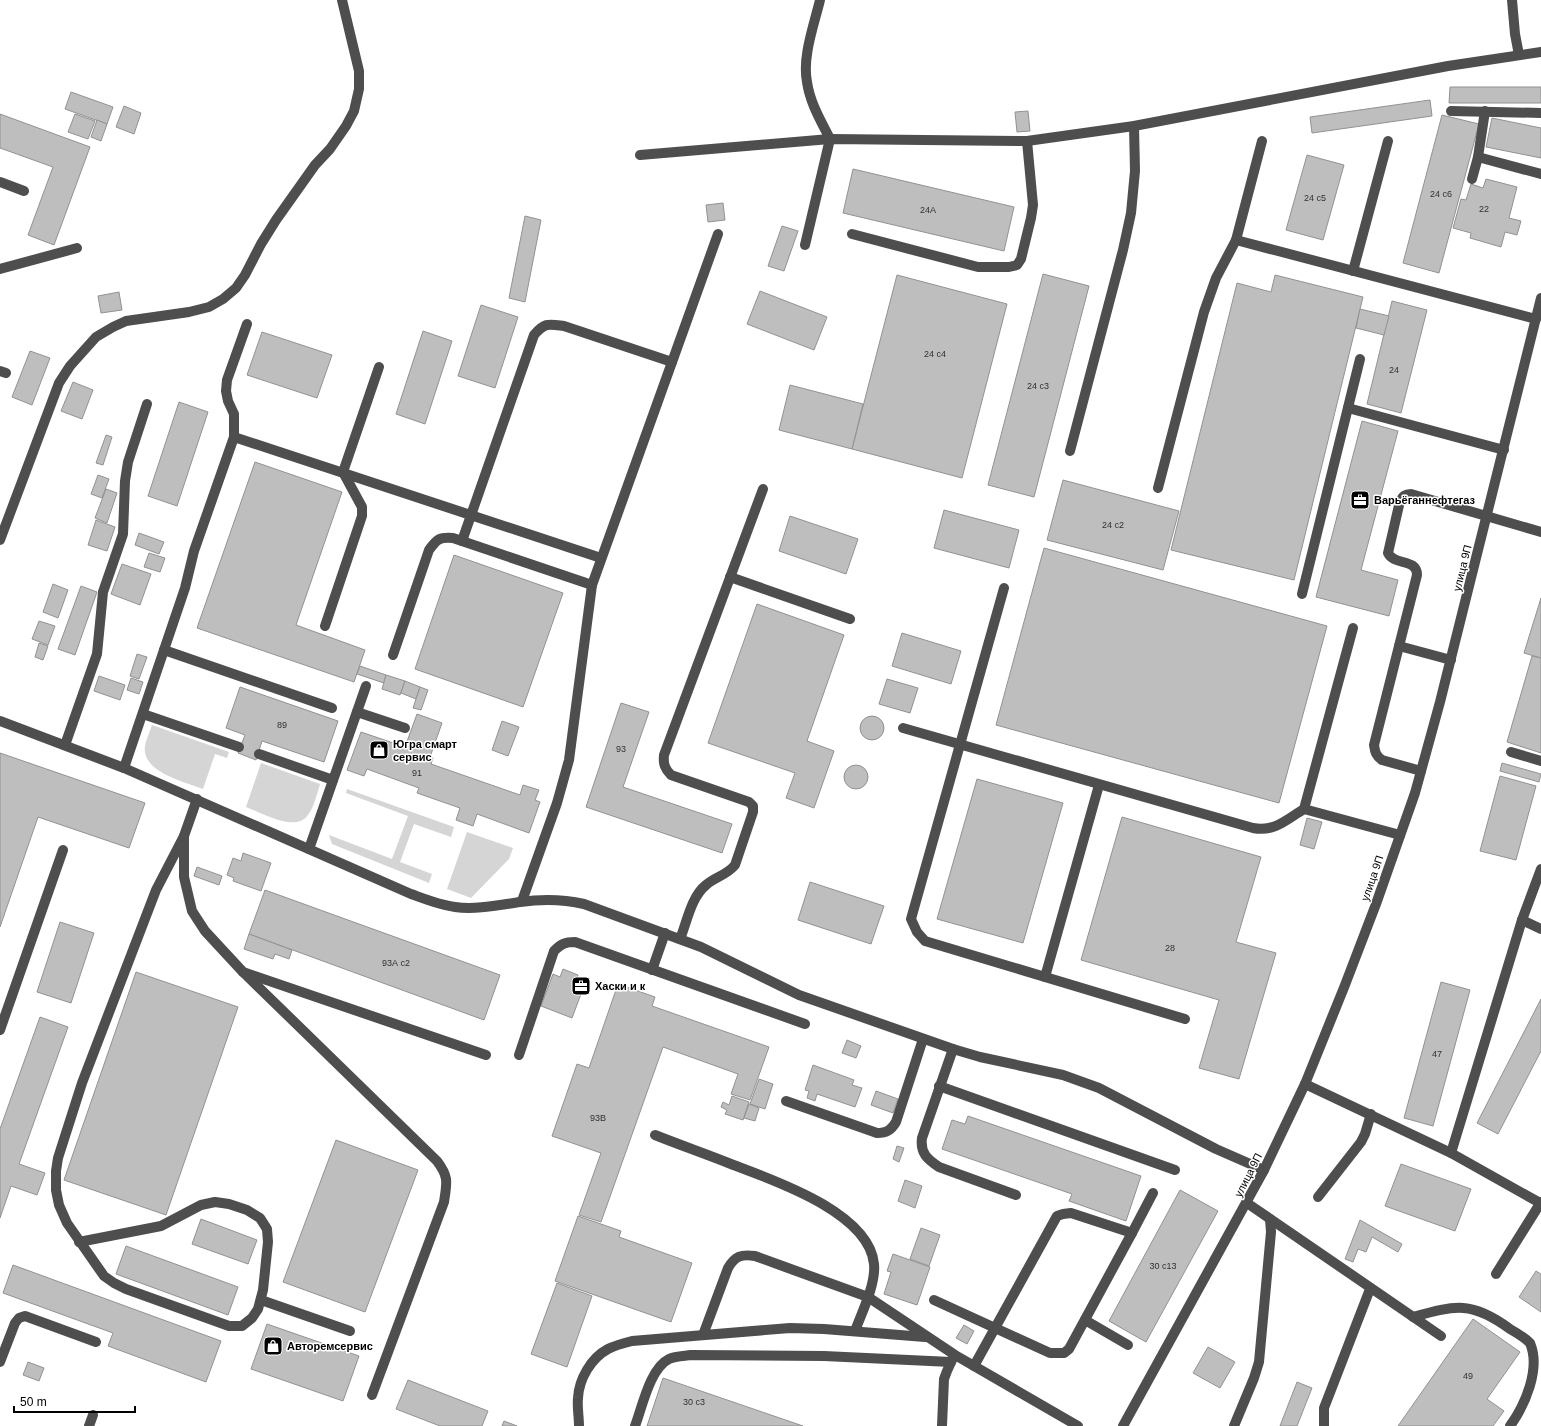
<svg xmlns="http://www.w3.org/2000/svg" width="1541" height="1426" font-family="Helvetica,sans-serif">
<rect width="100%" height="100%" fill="#fff"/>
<g fill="#d5d5d5">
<path d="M152 725 229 752 227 758 215 754 203 789C185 782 141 772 145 746 146 739 150 732 152 725Z"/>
<path d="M261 763 320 784C317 794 314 807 308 815 295 833 262 813 246 807Z"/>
<polygon points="347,789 454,827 451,837 414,824 400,862 432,874 429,883 332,844 329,835 392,859 408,816 346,793"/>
<polygon points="467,832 513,848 509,859 471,898 447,889"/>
</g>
<g fill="#bebebe" stroke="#929292">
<polygon points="1450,87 1541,87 1541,103 1449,103"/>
<polygon points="71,92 113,107 107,124 65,109"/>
<polygon points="1430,100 1432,116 1312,133 1310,117"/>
<polygon points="124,106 141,113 134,134 116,127"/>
<polygon points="1028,111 1030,131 1017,132 1015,112"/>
<polygon points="0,114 90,147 54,245 28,235 53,167 0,148"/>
<polygon points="75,114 95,121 88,139 68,132"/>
<polygon points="1442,115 1479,124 1439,273 1403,263"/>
<polygon points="1492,118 1541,128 1541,158 1486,147"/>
<polygon points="97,120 107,124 101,141 91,137"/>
<polygon points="1307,155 1344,165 1323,240 1286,230"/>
<polygon points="853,169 1014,207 1004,251 843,213"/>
<polygon points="1486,179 1517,187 1509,218 1521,221 1517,235 1505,232 1501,247 1470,238 1471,233 1453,228 1461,199 1466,200 1471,184 1483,188"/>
<polygon points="723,203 725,220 708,222 706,205"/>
<polygon points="525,216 541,220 525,302 509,298"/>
<polygon points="782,226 798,231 784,271 768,266"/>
<polygon points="1043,274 1089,286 1034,497 988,485"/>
<polygon points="897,275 1007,304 962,478 852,449"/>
<polygon points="1275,275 1363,297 1294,580 1171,550 1237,283 1271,292"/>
<polygon points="760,291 827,317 814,350 747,324"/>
<polygon points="119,292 122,310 101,313 98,296"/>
<polygon points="1392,301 1427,310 1401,413 1367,404"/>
<polygon points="481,305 518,317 495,388 458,376"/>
<polygon points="1360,309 1389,316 1384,335 1356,328"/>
<polygon points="423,331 452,341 425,424 396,414"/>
<polygon points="262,332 332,355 317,398 247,375"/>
<polygon points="30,351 50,358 32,405 12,397"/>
<polygon points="73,382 93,390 82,419 61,411"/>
<polygon points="790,385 863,404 852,449 779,430"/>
<polygon points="179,402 208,412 177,506 148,496"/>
<polygon points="1362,421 1398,431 1361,570 1398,580 1389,616 1316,597"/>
<polygon points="106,435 112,437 103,465 96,463"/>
<polygon points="255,462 342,492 296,625 365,650 354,682 197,628"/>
<polygon points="98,475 109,479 102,498 91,494"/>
<polygon points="1063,480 1179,511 1163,570 1047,540"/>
<polygon points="106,489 117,493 107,523 95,518"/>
<polygon points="944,510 1019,530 1009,568 934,548"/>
<polygon points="790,516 858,539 846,574 779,551"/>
<polygon points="96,520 115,527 107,551 88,545"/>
<polygon points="139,533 164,542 159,554 135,545"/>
<polygon points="1044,548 1327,626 1279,803 996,725"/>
<polygon points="149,553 165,558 160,572 144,567"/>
<polygon points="454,555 563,593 523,707 415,669"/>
<polygon points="122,564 151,574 140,605 111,594"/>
<polygon points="53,584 68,590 58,618 43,612"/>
<polygon points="81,586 97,592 75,655 58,649"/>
<polygon points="1541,598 1541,658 1524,653"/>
<polygon points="757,604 844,635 807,741 834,751 814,808 786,798 795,773 708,743"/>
<polygon points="39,621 55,626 48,645 32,639"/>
<polygon points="902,633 961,651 951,684 892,666"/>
<polygon points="39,643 48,646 43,660 35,657"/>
<polygon points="137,654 147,657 139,679 130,676"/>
<polygon points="1532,656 1541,658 1541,753 1507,742"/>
<polygon points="360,666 386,675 384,683 357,674"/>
<polygon points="386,675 405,681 400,695 382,689"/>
<polygon points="99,676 125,685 120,700 94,691"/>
<polygon points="131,678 143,682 139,694 127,690"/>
<polygon points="887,679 918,688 910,713 879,704"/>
<polygon points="405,681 420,687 416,699 401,693"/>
<polygon points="240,687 338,721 324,762 262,741 256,760 238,753 245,735 226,728"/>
<polygon points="420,687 428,690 421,710 413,708"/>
<polygon points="621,703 649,712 623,787 732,824 722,853 586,807"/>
<polygon points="417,714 442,723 430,757 433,758 431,764 520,795 523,785 539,790 535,800 540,802 529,833 477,814 473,826 456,820 460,808 417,793 419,788 367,769 364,776 347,770 361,732 405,747"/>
<circle cx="872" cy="728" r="12"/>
<polygon points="502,721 519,727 508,756 492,750"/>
<polygon points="0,753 145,803 129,848 38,817 0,927"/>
<polygon points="1502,763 1541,774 1539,782 1500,771"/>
<circle cx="856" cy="777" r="12"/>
<polygon points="1500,776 1536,786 1516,860 1480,851"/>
<polygon points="977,779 1063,803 1023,943 937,919"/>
<polygon points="1122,817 1261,857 1236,942 1276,953 1239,1079 1199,1068 1219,1000 1081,960"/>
<polygon points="1307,818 1322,822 1314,849 1300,845"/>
<polygon points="243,853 271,863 261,891 233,881 234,878 227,875 233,858 241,861"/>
<polygon points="197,867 222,876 219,885 194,876"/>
<polygon points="810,882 884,906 871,944 798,920"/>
<polygon points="265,890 500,975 484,1020 249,934"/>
<polygon points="60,922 94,933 71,1003 37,992"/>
<polygon points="249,934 292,950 289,959 275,954 273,959 244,949"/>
<polygon points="563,969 578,975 576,982 584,986 572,1018 541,1006 553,974 560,977"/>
<polygon points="136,972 238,1007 166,1215 64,1180"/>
<polygon points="1441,982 1470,990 1433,1126 1404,1118"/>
<polygon points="618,984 655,997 652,1006 769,1047 750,1100 731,1094 738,1074 663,1047 601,1222 579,1215 601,1153 552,1136 577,1064 589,1068"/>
<polygon points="1541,999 1541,1051 1498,1134 1477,1123"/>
<polygon points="40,1017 68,1027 19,1164 45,1173 37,1195 11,1186 0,1218 0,1129"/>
<polygon points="847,1040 861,1046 856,1058 842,1053"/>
<polygon points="813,1065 854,1080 852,1085 862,1088 855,1107 817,1094 815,1101 807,1098 809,1091 805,1090"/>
<polygon points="759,1079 773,1084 765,1109 750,1104"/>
<polygon points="876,1091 898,1099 893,1113 871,1105"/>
<polygon points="732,1096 749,1102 743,1120 725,1114 727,1110 721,1107 723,1102 729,1105"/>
<polygon points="749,1104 759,1108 755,1121 744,1118"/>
<polygon points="968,1116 1141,1176 1126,1221 1069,1201 1072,1194 942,1149 952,1120 965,1124"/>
<polygon points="336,1140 418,1170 365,1312 283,1282"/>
<polygon points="897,1146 904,1148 899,1162 893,1159"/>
<polygon points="1401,1164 1471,1189 1455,1231 1385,1206"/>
<polygon points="905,1180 922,1186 915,1208 898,1201"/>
<polygon points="1180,1190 1218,1211 1146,1342 1109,1321"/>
<polygon points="578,1216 621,1231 619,1237 692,1263 671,1322 555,1281"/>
<polygon points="201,1219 257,1240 248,1264 192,1244"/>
<polygon points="1360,1220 1402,1244 1398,1252 1372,1237 1366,1252 1358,1249 1353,1262 1345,1259"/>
<polygon points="921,1228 940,1235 929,1266 910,1259"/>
<polygon points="126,1246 238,1287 228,1315 116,1274"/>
<polygon points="893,1254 930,1267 917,1305 884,1294 891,1272 887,1271"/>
<polygon points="13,1265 221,1341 206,1382 108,1346 113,1333 3,1293"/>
<polygon points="1536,1271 1541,1274 1541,1312 1519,1297"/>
<polygon points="557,1283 592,1296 567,1367 531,1354"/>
<polygon points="1473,1319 1520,1352 1487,1399 1504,1411 1493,1426 1398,1426"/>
<polygon points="267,1324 359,1356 343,1401 251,1369"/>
<polygon points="964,1325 974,1331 967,1344 956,1338"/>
<polygon points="1208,1347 1235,1362 1220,1388 1193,1373"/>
<polygon points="28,1362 44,1368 39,1381 23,1375"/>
<polygon points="663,1378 803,1426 647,1426"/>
<polygon points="408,1380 488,1411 482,1426 440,1426 396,1409"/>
<polygon points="1297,1382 1312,1388 1297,1426 1280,1426"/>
<polygon points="504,1421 517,1426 502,1426"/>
</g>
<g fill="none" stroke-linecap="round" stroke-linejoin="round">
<g stroke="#4e4e4e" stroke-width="10">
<polyline points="1512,0 1515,34 1519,55"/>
<polyline points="1451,111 1541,113"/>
<polyline points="1262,141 1236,240 1536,319"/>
<path d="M640 155 830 139C821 121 810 103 807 82 802 57 814 25 820 0"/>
<polyline points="1478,157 1541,174"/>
<polyline points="1472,179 1478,157 1485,111"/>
<polyline points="0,182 24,191"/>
<polyline points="852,234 978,267 1009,267 1017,265 1021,259 1031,218 1033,205 1027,141"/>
<polyline points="805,245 830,139 1027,141 1134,126 1448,66 1541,52"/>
<polyline points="0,269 77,248"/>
<polyline points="1353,271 1388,141"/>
<polyline points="0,371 6,373"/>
<polyline points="1348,408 1504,450"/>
<polyline points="234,437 601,558"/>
<polyline points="1070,451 1123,250 1131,213 1135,171 1134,126"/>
<polyline points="1158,488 1204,312 1216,278 1236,240"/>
<polyline points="0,540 59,383 70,366 96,337 113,327 126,321 189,312 209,307 223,299 236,288 245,275 261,244 276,220 315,165 330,149 346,126 354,111 359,89 359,71 342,0"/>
<path d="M462 541 534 335C545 322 549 324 564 326L672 362"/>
<polyline points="730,577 850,619"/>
<polyline points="1004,588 911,919 917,932 925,941 1185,1019"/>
<polyline points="1302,594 1360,359"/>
<polyline points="325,626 362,516 362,507 343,472 379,367"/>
<polyline points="1399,646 1451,660"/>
<polyline points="164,650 332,708"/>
<path d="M393 655 429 550C437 539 439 537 453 538L592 585"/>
<polyline points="357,712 405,728"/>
<polyline points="143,714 239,747"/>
<path d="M0 721 124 768 411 894C425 899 440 905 455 907 476 910 499 905 520 902 542 899 562 899 584 904L701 947 799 995 953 1049 980 1057 1063 1075 1099 1088 1216 1149 1264 1170"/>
<path d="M903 728 1253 828C1275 832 1286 820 1304 809L1353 628"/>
<polyline points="65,745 97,654 103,592 123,534 125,481 128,462 147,404"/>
<polyline points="1511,752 1541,761"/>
<polyline points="259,754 333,780"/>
<polyline points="124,768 185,588 194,551 234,437 234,414 228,401 226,391 227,380 247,324"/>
<path d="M1421 771 1382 760C1376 756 1375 752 1374 745L1417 575C1417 558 1394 566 1388 553L1400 501C1403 496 1405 494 1411 494L1541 532"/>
<polyline points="197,799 184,836 184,877 192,911 205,931 243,972 486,1055"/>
<polyline points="1304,809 1400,835"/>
<polyline points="309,849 366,686"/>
<polyline points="522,901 557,803 569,760 592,585 718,234"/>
<polyline points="1522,920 1541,929"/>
<path d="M680 939C687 922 691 897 706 885 715 877 727 875 735 865L753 812V806L749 802 671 775C665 769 663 764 664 755L763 489"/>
<polyline points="652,970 665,933"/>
<path d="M243 972 437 1161C449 1177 447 1182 444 1202L372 1395"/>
<polyline points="1045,977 1099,785"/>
<polyline points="0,1030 63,850"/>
<path d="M953 1049 922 1138C920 1153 927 1159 939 1167L1016 1195"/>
<path d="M519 1055 554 951C561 944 565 942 575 942L805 1024"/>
<polyline points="1305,1084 1451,1153 1540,1203"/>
<polyline points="939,1086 1175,1170"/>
<path d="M786 1101 877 1133C887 1133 891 1130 896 1122L923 1039"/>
<path d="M655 1135C680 1145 706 1154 731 1164 773 1180 869 1212 874 1264 876 1284 862 1312 855 1331"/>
<polyline points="1451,1153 1522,920 1541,869"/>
<polyline points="1318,1197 1361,1142 1365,1134 1371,1114"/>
<polyline points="1247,1203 1441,1336"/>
<polyline points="79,1242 161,1226 201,1205 215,1202 229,1204 247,1210 260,1218 267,1229 268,1242 263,1290 258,1309 252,1318 242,1326 229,1326 126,1289 114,1283 104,1276 67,1223 59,1205 56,1190 56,1171 58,1158 82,1083 156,890 184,836"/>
<polyline points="1496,1274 1541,1202"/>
<polyline points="261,1300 350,1331"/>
<polyline points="934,1300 1050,1353 1064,1353 1069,1349 1132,1233"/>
<path d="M1413 1317C1456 1305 1472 1301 1510 1329 1517 1333 1525 1338 1530 1343 1541 1369 1525 1405 1510 1426"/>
<polyline points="1085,1320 1128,1345"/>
<path d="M703 1335 728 1268C735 1256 741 1254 755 1256L868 1297 955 1355 1078 1426"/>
<polyline points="0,1362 15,1323 19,1318 25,1316 96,1342"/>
<polyline points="974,1366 1057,1216 1063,1214 1071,1213 1132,1233 1153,1193"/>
<polyline points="89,1426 93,1415"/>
<path d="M579 1426C579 1417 577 1407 578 1398 579 1379 591 1358 608 1349 616 1345 624 1343 632 1341L790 1328 824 1329 925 1337"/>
<path d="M635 1426C642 1408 650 1368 669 1359 675 1356 684 1356 691 1355L824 1356 951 1362"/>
<polyline points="942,1426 944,1379 947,1371 953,1358"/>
<polyline points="1123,1426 1264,1170 1305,1084 1345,985 1376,904 1415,793 1440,702 1541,298"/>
<polyline points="1234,1426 1254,1378 1259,1362 1271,1232 1270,1219"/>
<polyline points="1324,1426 1324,1408 1370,1289"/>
</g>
</g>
<defs>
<symbol id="office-square" viewBox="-11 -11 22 22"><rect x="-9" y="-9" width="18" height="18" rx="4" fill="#000" stroke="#fff"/><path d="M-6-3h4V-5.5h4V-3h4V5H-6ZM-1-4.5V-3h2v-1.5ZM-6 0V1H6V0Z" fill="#fff"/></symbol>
<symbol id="shop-square" viewBox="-11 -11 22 22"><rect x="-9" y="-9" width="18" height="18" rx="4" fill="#000" stroke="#fff"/><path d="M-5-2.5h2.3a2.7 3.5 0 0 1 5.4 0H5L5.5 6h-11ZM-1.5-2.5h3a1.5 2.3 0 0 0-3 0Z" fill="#fff"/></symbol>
</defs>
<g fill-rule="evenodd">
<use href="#office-square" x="1349" y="489" width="22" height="22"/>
<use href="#shop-square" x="368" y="739" width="22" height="22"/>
<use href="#office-square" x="570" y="975" width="22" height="22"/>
<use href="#shop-square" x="262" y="1335" width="22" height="22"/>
</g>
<g text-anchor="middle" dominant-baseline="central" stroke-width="3" stroke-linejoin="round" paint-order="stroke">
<g font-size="9" fill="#303030">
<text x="1441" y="194">24 с6</text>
<text x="1315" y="198">24 с5</text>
<text x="1484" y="209">22</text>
<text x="928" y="210">24А</text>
<text x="935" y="354">24 с4</text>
<text x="1394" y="370">24</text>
<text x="1038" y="386">24 с3</text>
<text x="1113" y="525">24 с2</text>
<text x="282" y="725">89</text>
<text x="621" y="749">93</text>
<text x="417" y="773">91</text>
<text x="1170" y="948">28</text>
<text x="396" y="963">93А с2</text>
<text x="1437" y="1054">47</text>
<text x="598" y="1118">93В</text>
<text x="1163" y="1266">30 с13</text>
<text x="1468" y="1376">49</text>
<text x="694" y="1402">30 с3</text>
</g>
<g font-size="11" font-weight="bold" fill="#000" stroke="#fff" text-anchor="start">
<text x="1374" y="500">Варьёганнефтегаз</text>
<text x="393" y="744">Югра смарт<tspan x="393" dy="13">сервис</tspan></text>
<text x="595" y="986">Хаски и к</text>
<text x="287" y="1346">Авторемсервис</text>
</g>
<g font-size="11" fill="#000" stroke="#fff">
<text transform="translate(1462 568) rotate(-76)">улица 9П</text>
<text transform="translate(1372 878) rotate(-71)">улица 9П</text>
<text transform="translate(1248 1175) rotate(-63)">улица 9П</text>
</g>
</g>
<path d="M14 1406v6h121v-6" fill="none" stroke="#000000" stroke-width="2"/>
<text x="20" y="1406" font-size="12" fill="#000000" stroke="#ffffff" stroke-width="3" paint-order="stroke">50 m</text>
</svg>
